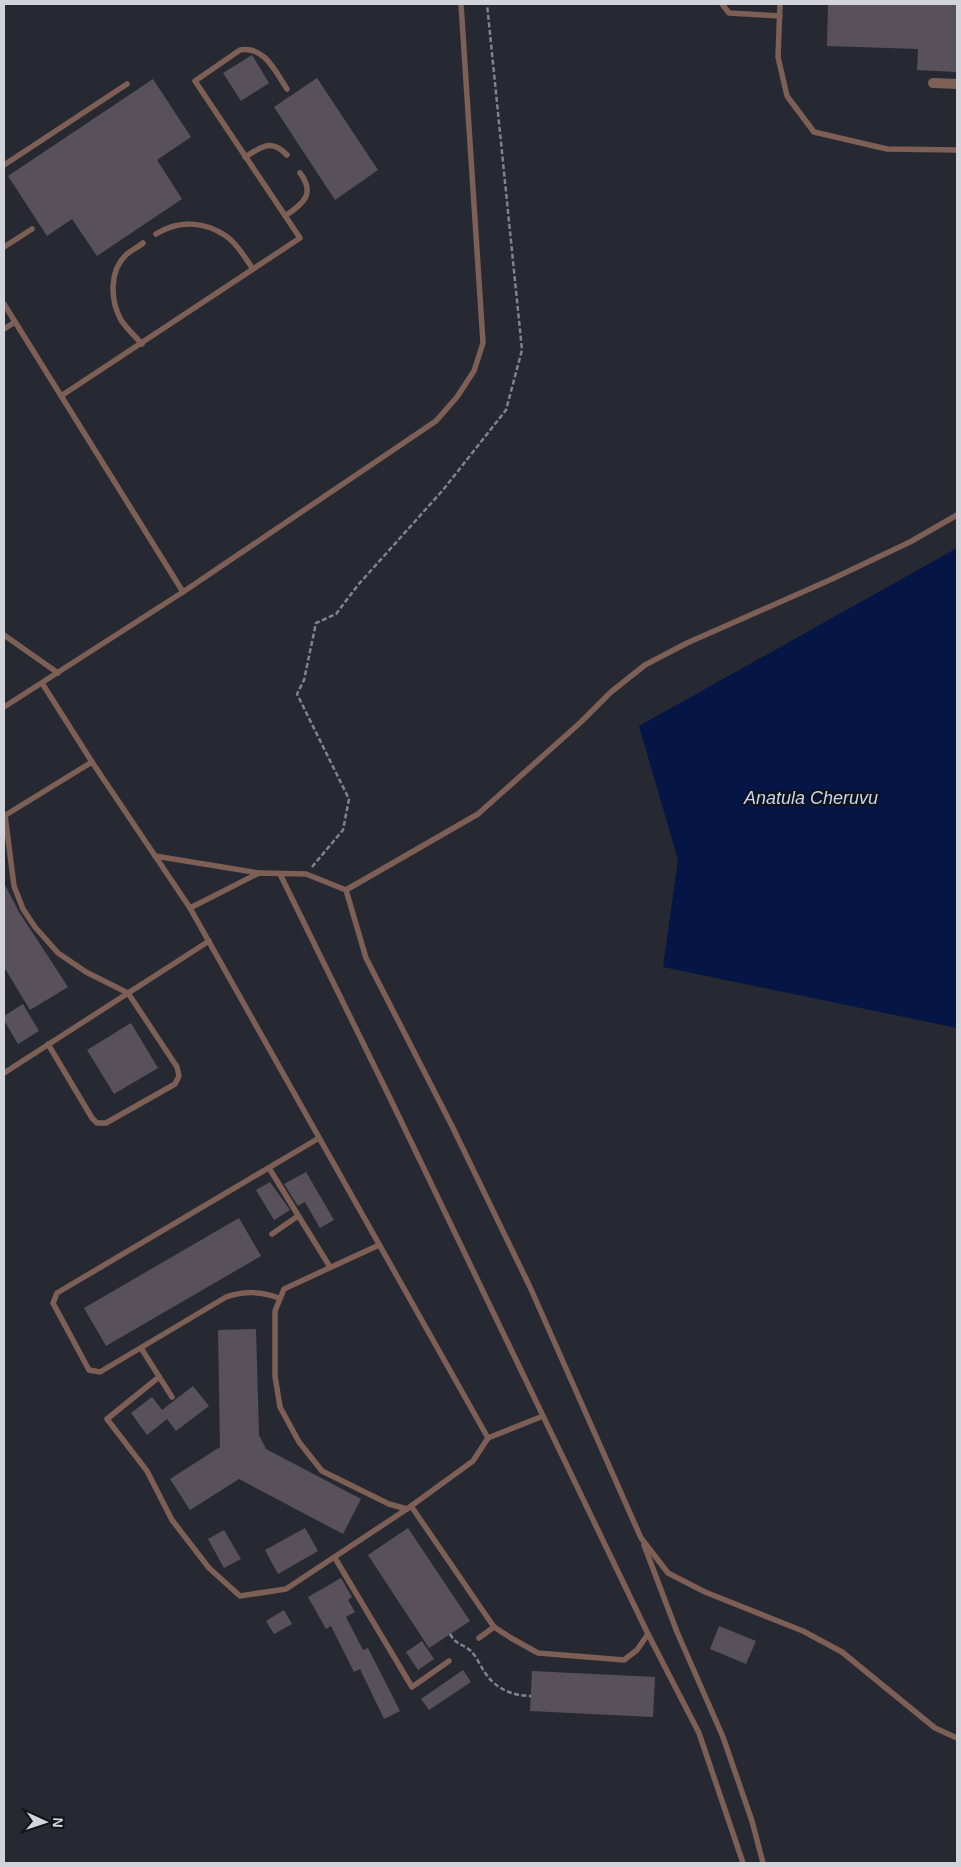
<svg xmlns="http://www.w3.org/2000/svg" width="961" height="1867" font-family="Arial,sans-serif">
<rect width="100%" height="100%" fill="#272932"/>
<polygon fill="#041546" points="957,548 957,1028 663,967 678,860 639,726"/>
<g fill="#585159">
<polygon points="828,4 957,4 957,72 917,70 918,49 827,46"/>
<polygon points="252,55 269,83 241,101 223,73"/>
<polygon points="317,78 378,170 335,200 274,107"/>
<polygon points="153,79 191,137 157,160 182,199 97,256 72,219 47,236 8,176"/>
<polygon points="4,883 19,912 68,987 30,1010 4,967"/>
<polygon points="23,1004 39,1031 18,1044 4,1020 4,1016"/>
<polygon points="131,1023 158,1068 114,1094 87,1050"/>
<polygon points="306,1172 334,1220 320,1228 305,1202 298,1206 284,1184"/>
<polygon points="270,1182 290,1210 274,1220 256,1190"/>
<polygon points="239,1218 261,1256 106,1346 84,1308"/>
<polygon points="256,1329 259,1435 266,1449 361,1499 343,1534 239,1479 190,1510 170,1479 220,1447 218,1330"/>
<polygon points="193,1386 209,1406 176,1431 167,1419 147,1435 131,1413 152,1397 162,1410"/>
<polygon points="305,1528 318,1551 278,1574 265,1550"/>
<polygon points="408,1528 470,1621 429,1648 368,1555"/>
<polygon points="224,1530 241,1559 224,1568 208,1539"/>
<polygon points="341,1578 352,1597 348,1600 355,1612 346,1617 363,1650 368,1648 400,1711 384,1719 360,1669 354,1672 331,1626 326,1629 308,1597"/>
<polygon points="284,1610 292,1624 274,1634 266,1621"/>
<polygon points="719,1626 756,1641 746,1664 710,1649"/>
<polygon points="422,1641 434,1659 418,1670 406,1652"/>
<polygon points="463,1670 471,1682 429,1710 421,1699"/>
<polygon points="532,1671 655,1677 653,1717 530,1711"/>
</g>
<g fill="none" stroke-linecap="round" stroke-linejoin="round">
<g stroke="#81838a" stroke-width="2.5" stroke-dasharray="5 2.5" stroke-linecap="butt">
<polyline points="312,867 343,830 349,799 297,694 304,680 316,623 336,614 358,585 443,490 506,410 522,350 487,4"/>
<path d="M450 1634C457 1646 462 1643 471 1651 476 1656 480 1665 484 1671 494 1688 512 1696 531 1696"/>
</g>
<g stroke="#7d5f55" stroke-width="5.5">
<polyline points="722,4 729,13 780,16"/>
<polyline points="780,4 778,57 787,96 814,132 887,149 957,150"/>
<path d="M245 157C262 147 271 138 287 155"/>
<polyline points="4,165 127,84"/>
<path d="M285 216C303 204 316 194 300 173"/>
<path d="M156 234C179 220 204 221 226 236 237 243 245 258 253 269"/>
<polyline points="4,247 32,229"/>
<polyline points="4,304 183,592"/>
<polyline points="4,329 15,322"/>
<path d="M142 344C135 336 126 328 121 320 110 300 109 270 127 254 132 250 138 247 143 243"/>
<path d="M61 396 300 238 195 81 240 50C265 46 275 71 287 89"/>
<polyline points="4,635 58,673"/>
<polyline points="42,683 92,762 190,908 488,1438"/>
<polyline points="4,707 183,592 436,421 457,397 474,371 483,343 461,4"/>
<polyline points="5,815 14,886 23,909 35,927 58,953 86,972 128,993 177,1067 179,1076 175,1084 106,1123 97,1123 92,1118 48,1044"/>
<polyline points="4,816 92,762"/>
<polyline points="155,856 259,873"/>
<polyline points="280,874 389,1096 648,1634 699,1733 743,1863"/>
<polyline points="346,890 366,958 452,1126 530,1287 641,1538 668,1573 705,1592 803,1631 842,1652 935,1728 957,1738"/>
<polyline points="190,908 259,873 306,874 346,890 478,814 581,722 611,692 645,665 687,643 832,579 910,542 957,515"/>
<polyline points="4,1073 209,941"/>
<polyline points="269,1168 330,1267"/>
<polyline points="272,1234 298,1216"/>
<polyline points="379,1245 284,1289 275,1311 275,1376 280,1407 299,1442 322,1471 389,1504 407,1509"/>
<path d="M279 1298C260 1291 245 1291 226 1297L100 1372 89 1370 53 1303 57 1293 319 1138"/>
<polyline points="141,1348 172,1397"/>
<polyline points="159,1377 107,1419 147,1471 172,1520 209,1568 240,1596 286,1589 407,1509 473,1461 488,1438 543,1416"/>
<polyline points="411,1506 494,1627 511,1638 538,1653 624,1660 637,1650 648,1634"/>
<polyline points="644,1545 677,1632 723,1737 752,1821 763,1863"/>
<polyline points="335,1558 412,1687 449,1661"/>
<polyline points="479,1638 494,1627"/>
</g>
<polyline stroke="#7d5f55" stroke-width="10" points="933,83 957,84"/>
</g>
<g text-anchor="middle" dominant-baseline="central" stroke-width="4" stroke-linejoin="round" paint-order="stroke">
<g font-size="18" font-style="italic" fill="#c3d4f5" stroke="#111216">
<text x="811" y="798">Anatula Cheruvu</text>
</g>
</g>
<rect width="961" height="1867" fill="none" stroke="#d2d4d9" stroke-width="10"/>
<g transform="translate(45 1822) rotate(93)" stroke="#111216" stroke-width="4" paint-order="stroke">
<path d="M0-4L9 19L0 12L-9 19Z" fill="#d2d4d9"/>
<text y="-8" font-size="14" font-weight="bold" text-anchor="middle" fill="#d2d4d9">N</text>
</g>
</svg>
